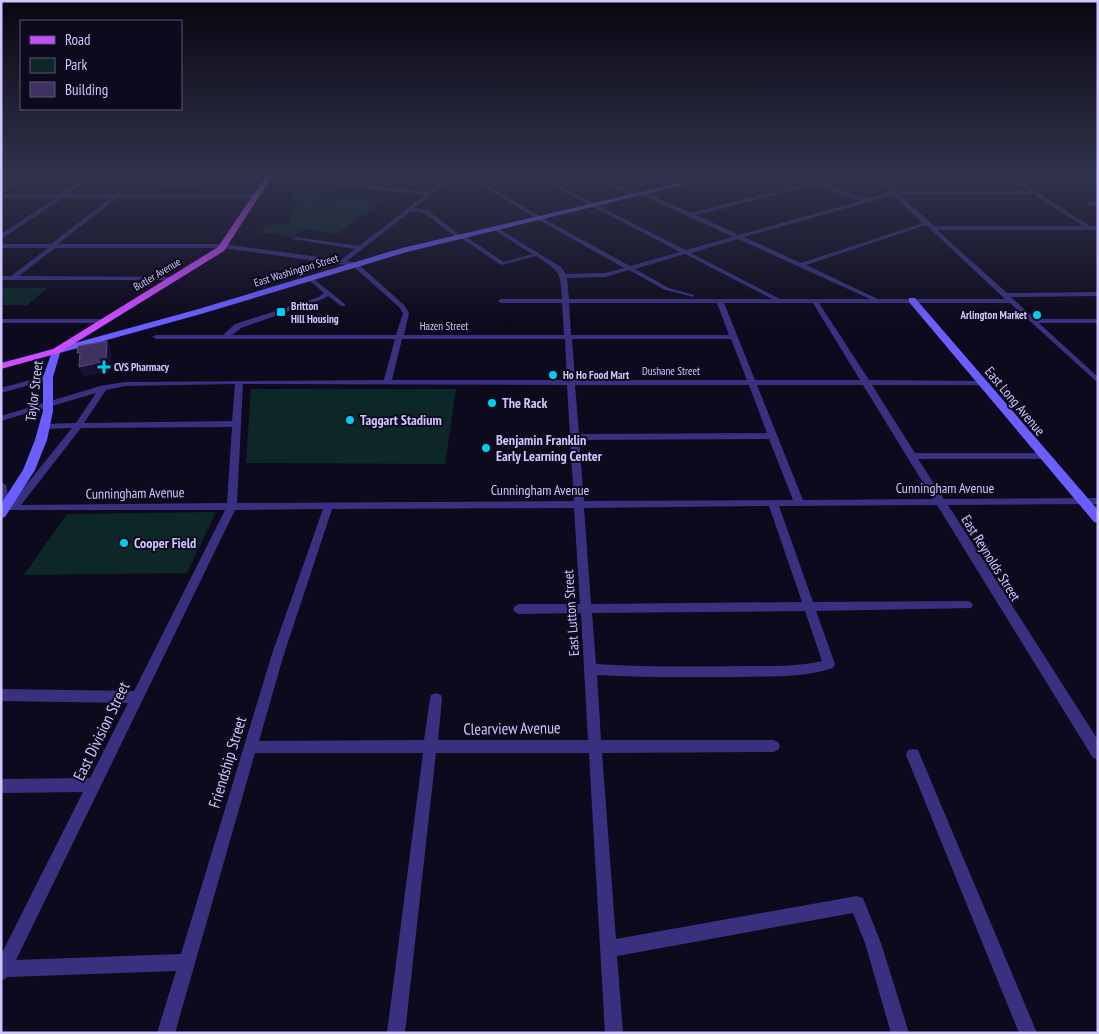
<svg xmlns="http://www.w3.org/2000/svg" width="1099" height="1034" font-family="'PT Sans Narrow',sans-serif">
<rect width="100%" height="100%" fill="#0e0a1d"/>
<g fill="#0d2728">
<polygon points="117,176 214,176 203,186 161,186 167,179 108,183"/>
<polygon points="295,193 321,197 316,201 330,203 340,197 382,202 337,234 305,229 292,238 272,233 261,234 266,225 288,224 298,201 291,200"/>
<polygon points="1,288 47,288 28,305 1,305"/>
<polygon points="251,389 456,389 445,464 246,463"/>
<polygon points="216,512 187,573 24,575 67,514"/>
</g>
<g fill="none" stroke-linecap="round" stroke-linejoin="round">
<g fill="#393180" fill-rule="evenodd">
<path d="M26 176H93L67 194H257L260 196 257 198H117L58 244H223L341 260 355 249 293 239 296 237 359 246 425 195 269 177 267 176H280L428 192 449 176H454L414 208 427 210 460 235H463L504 262 532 254 491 228 496 227 561 267 566 274 605 273 624 268 537 219 467 176H472L541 217 630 266 680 252 534 176H539L686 250 733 237 640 194V192H644L691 213 811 183 796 176C803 176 809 180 816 181 825 182 835 176 844 176L821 183 866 199 891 192 874 176H879L896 191H1028L1007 176H1012L1090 226H1098V230H937L1007 293 1098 292V296L1011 297 1035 319H1098V323H1039L1098 377V383L1010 303H819L869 380 983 381 987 383 983 385H872L915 453H1044L1049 456 1044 459H918L944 499 1098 498V504L948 505 1098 740V759L1093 758 937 505 779 506 813 602 967 601 971 602 973 605 971 608 816 611 835 664 833 668C804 678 769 676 738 677 691 677 644 678 597 675L601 740H773L778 742 780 746 778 750 773 752 602 753 616 939 857 896 863 898 881 943 909 1033H891L865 943 853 913 617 956 623 1033H605L589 753H436L405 1033H387L423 753H255L175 1033H157L176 971 8 977 1 981V955L83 792 1 793V779L90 778 128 703 1 701V689L134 691 225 510H3L1 482 6 485 10 505 72 428 46 429 43 428 42 426 43 424 76 423 96 393 1 421V416L100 386 125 382 384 380 395 339H156L152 337 156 335H223L235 324 319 297 324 293 308 279 307 278 310 276 345 304V306H341L328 296 323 299 241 328 232 335H396L403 313 399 307 353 266 223 248H55L19 276 175 277 176 278 173 280H1V276H11L48 248H1V244H51L111 198H63L1 239V234L56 198H1V194H60L86 178H28L1 193V190ZM816 184 860 201 739 235 696 215ZM899 194H1033L1083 226H934ZM893 195 923 223 801 263 744 237ZM411 211 423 212 457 238H461L501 265 536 256C560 272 560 270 562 299H501L498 301 501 303H562L564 335H404L409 313 404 305 357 263 347 261ZM926 225 1005 299H878L806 265ZM738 239 870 299H780L691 253ZM685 254 772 299H569L567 278 605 277 629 270 665 290 694 297V295L669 288 635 269ZM569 303H717L729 335H571ZM724 303H813L860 380H755ZM402 339H565L567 380H392ZM572 339H731L747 380H575ZM235 384 232 421 84 423 106 390 125 386ZM243 384 567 385 570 435 569 437 570 439 574 501 237 503ZM575 385H749L767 433 579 434ZM757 385H863L933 499 803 500ZM232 427 227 503 21 505 81 428ZM769 439 793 500 584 501 579 440ZM769 506 802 602 591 604 584 508ZM574 508 580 604H519L515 606 513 609 515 612 519 614 581 613 588 740H438L442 699 441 695 436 693 431 695 430 699 424 740 259 741 284 654 332 509ZM323 509 272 654 181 954 16 960 235 510ZM805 611 822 661C797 667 767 666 742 666 693 667 644 667 596 664L592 613Z"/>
<polygon points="594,176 599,176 638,195 633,196"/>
<polygon points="655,176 660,176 679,185 675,186"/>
<polygon points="935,176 947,177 959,176 947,180"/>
<polygon points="1052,182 1098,182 1098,184 1054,184"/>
<polygon points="1089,202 1098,202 1098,206 1087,205 1086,204"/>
<polygon points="1,319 101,319 105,321 101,323 1,323"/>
<polygon points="48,375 51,375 51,379 1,393 1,388"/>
<polygon points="913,749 918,750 920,755 1037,1033 1019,1033 906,755 908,750"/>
</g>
<g fill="#6b5dff" fill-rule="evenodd">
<polygon points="709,176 719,176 407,252 201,314 60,353 53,377 53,411 47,440 35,470 5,517 1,518 1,504 23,470 35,440 43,411 43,377 53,349 195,310 402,248"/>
<polygon points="909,298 915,298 1098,510 1098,523 1094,522 909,302"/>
</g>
<polygon fill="#c74dff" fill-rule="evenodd" points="266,176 272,176 224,251 59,353 1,369 1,363 53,349 218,247"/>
</g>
<polygon fill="#191132" points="107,341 111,351 111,371 84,376 79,367"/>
<polygon fill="#3e3360" stroke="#554a79" points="107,341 106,361 79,367 80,352 77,353 78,346"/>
<linearGradient id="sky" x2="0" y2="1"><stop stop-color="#080610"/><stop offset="0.55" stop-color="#30334c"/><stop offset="1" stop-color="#30334c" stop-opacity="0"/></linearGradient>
<rect width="1099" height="321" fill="url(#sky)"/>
<g fill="#00cbf1" stroke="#0e0a1d" stroke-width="2">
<rect x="276" y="307" width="10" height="10" rx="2.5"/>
<circle cx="1037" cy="315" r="5"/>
<path d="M101.5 359.5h5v5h5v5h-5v5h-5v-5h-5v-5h5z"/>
<circle cx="553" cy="375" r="5"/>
<circle cx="492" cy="403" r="5"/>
<circle cx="350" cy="420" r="5"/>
<circle cx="486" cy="448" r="5"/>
<circle cx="124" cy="543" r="5"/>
</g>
<g text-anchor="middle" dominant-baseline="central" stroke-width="4" stroke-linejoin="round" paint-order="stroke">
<g font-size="11" fill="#d0c6ff" stroke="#0e0a1d">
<text transform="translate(296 270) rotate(-17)">East Washington Street</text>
<text transform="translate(157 274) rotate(-31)">Butler Avenue</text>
<text x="444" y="326">Hazen Street</text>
<text x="671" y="371">Dushane Street</text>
</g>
<g font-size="11" font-weight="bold" fill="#d0c6ff" stroke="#0e0a1d" text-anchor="start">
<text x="291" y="306">Britton<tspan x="291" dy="13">Hill Housing</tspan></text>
<text x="1027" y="315" text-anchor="end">Arlington Market</text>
<text x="114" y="367">CVS Pharmacy</text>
<text x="563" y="375">Ho Ho Food Mart</text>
</g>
<g font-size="14" fill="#d0c6ff" stroke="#0e0a1d">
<text transform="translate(34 391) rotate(-83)">Taylor Street</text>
<text transform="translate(1015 401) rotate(50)">East Long Avenue</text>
<text x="945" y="488">Cunningham Avenue</text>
<text x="540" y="490">Cunningham Avenue</text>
<text transform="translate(135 493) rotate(-1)">Cunningham Avenue</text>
<text transform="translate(991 558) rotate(58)">East Reynolds Street</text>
<text transform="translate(571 613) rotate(-94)">East Lutton Street</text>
</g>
<g font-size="14" font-weight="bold" fill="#d0c6ff" stroke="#0e0a1d" text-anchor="start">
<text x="502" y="403">The Rack</text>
<text x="360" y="420">Taggart Stadium</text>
<text x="496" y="440">Benjamin Franklin<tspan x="496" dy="16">Early Learning Center</tspan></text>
<text x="134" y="543">Cooper Field</text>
</g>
<g font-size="16" fill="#d0c6ff" stroke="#0e0a1d">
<text transform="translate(512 728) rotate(-1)">Clearview Avenue</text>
<text transform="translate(101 731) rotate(-64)">East Division Street</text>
<text transform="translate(227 762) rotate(-73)">Friendship Street</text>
</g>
</g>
<rect width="1099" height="1034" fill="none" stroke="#d0c6ff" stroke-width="5"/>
<rect x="20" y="20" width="162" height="90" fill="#0e0a1d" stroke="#5c5577"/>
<rect x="30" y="36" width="25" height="8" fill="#c74dff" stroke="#5c5577"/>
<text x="65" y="45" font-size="15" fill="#d0c6ff">Road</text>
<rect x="30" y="58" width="25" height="15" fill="#0d2728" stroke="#5c5577"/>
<text x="65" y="70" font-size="15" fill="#d0c6ff">Park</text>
<rect x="30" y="82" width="25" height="15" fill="#3e3360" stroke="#5c5577"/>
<text x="65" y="95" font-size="15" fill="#d0c6ff">Building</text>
</svg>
